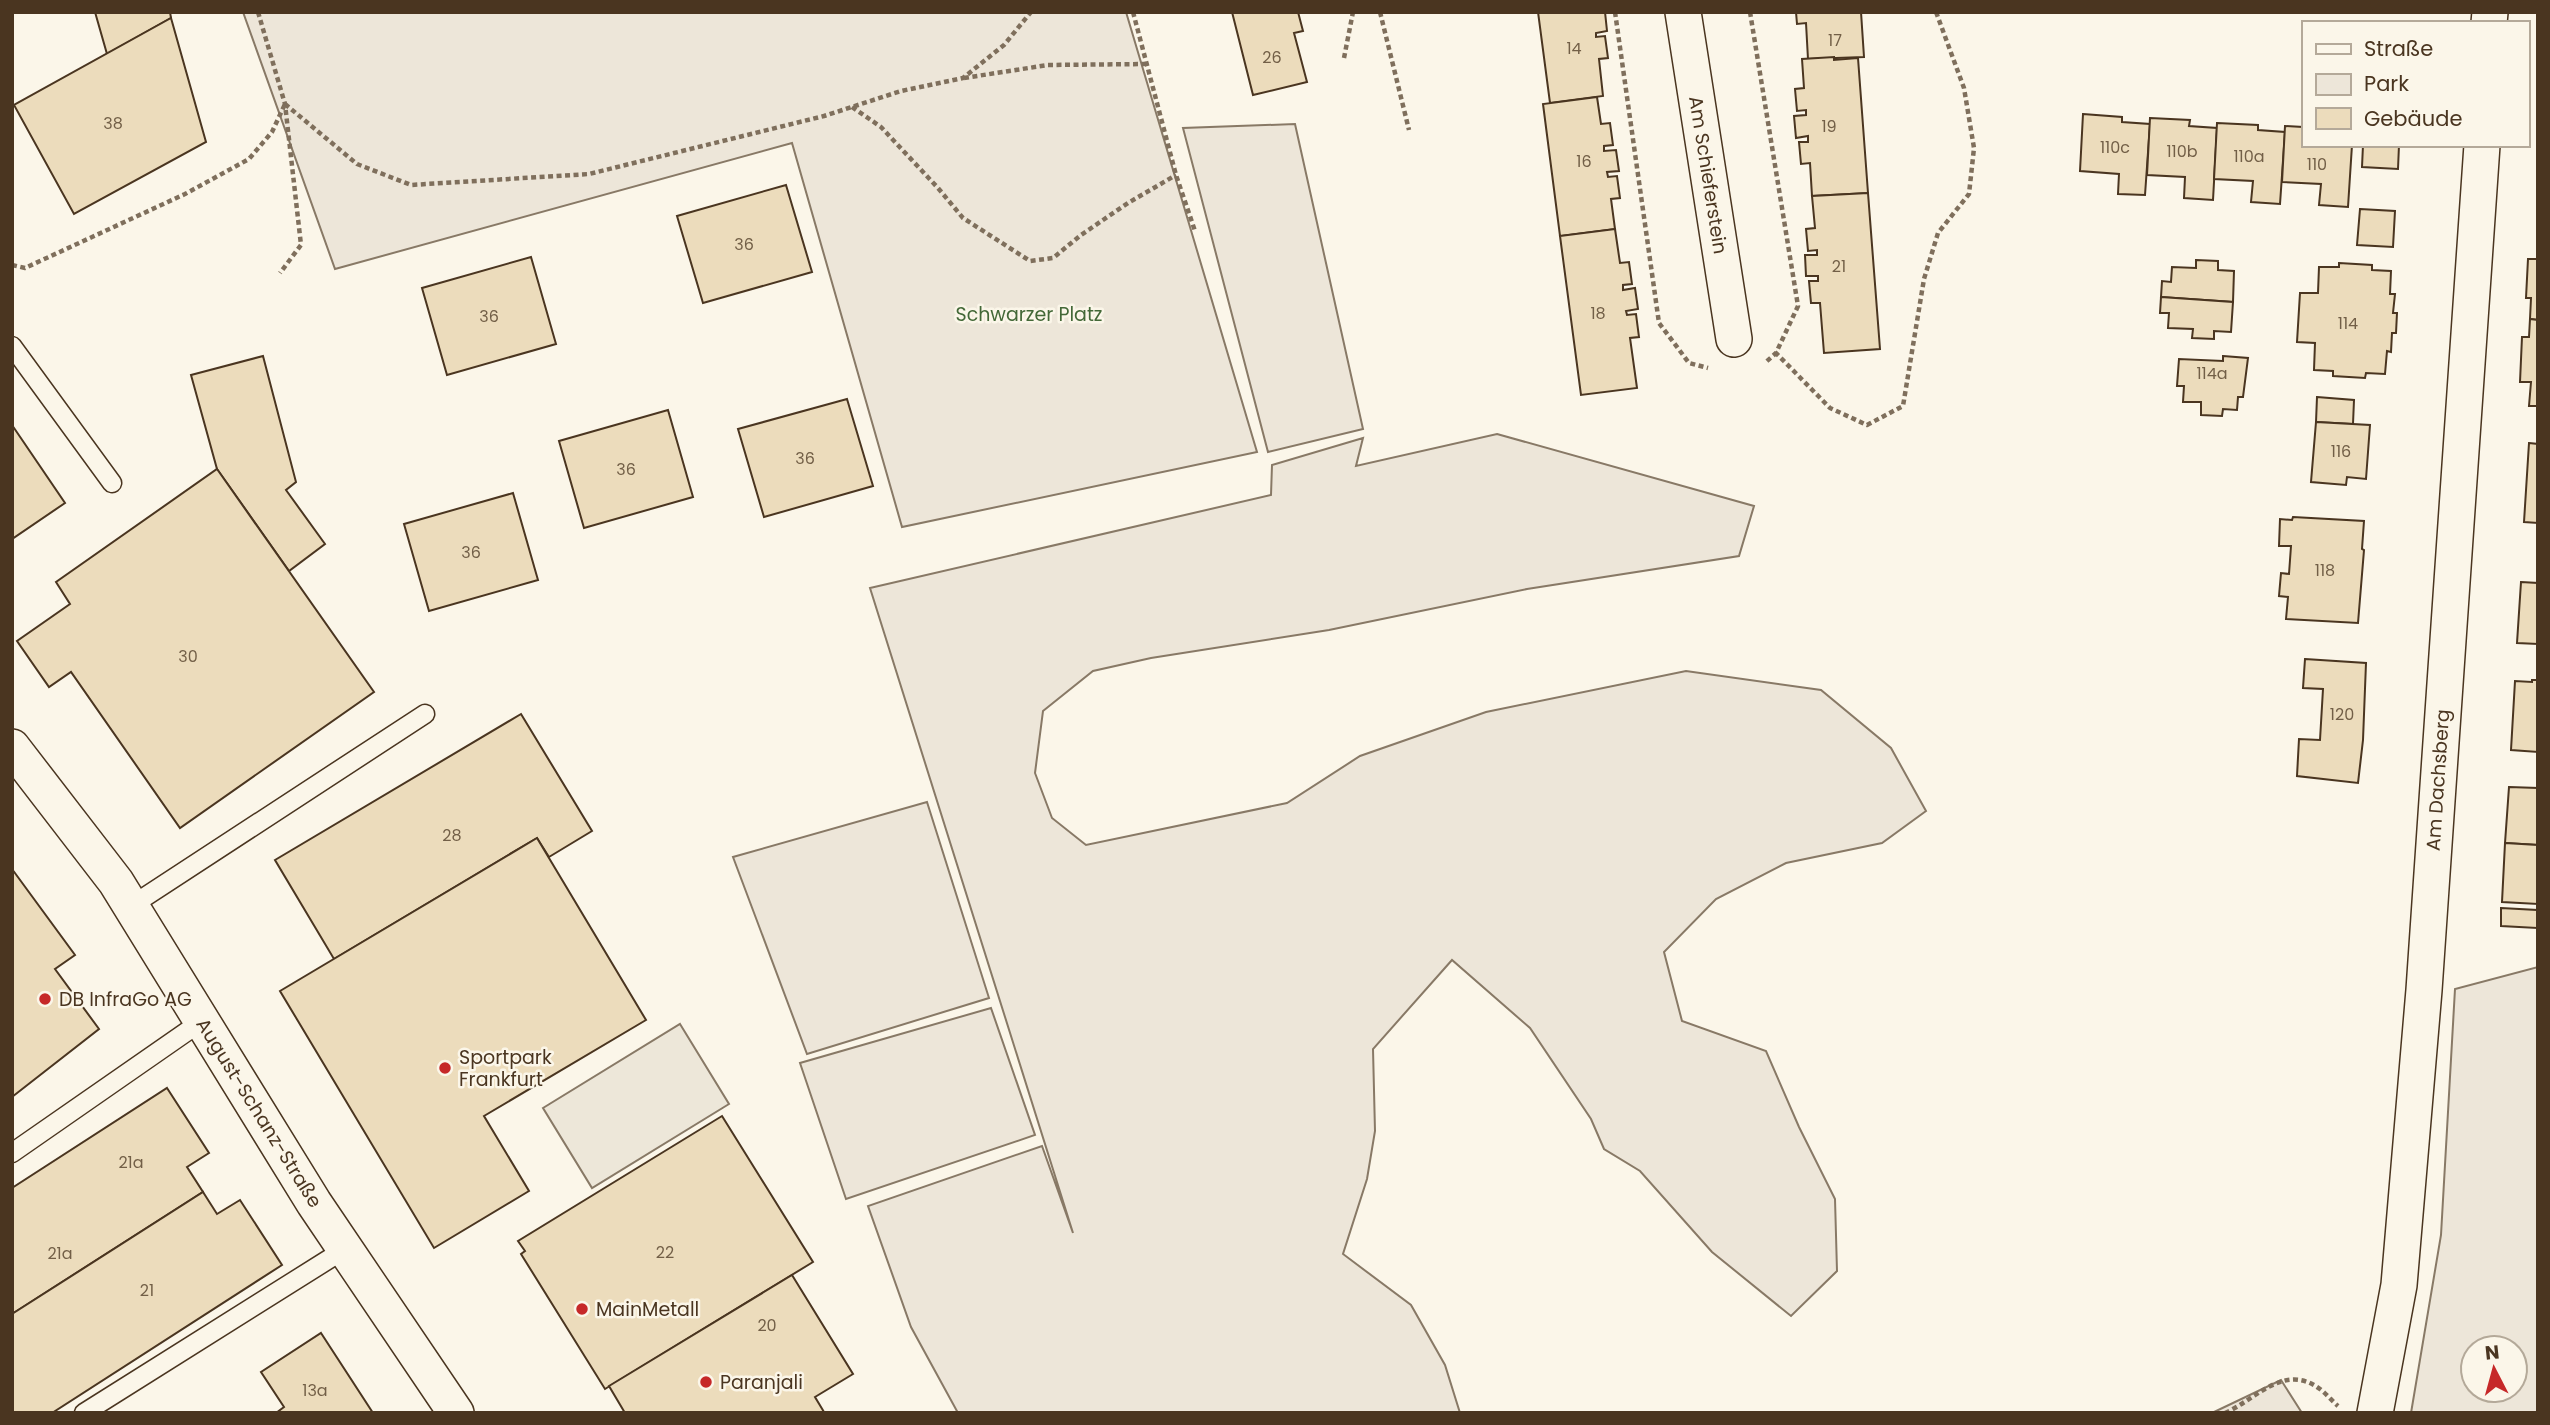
<svg xmlns="http://www.w3.org/2000/svg" width="2550" height="1425" font-family="Poppins,sans-serif">
<rect width="100%" height="100%" fill="#fbf6e9"/>
<g fill="#ede6d9" stroke="#887966" stroke-width="2" fill-rule="evenodd">
<polygon points="243,12 1126,12 1257,452 902,527 792,143 335,269"/>
<polygon points="1295,124 1363,429 1268,452 1183,128"/>
<polygon points="1497,434 1754,506 1739,556 1527,589 1329,630 1151,658 1093,671 1043,711 1035,773 1052,818 1086,845 1287,803 1360,756 1486,712 1686,671 1821,690 1891,748 1926,811 1882,843 1786,863 1716,899 1664,952 1682,1021 1766,1051 1799,1127 1835,1199 1837,1271 1791,1316 1712,1252 1640,1171 1604,1149 1591,1119 1530,1028 1452,960 1373,1049 1375,1131 1367,1179 1343,1254 1411,1305 1445,1365 1460,1413 958,1413 911,1327 868,1206 1042,1146 1073,1233 870,588 1271,495 1272,465 1363,438 1356,466"/>
<polygon points="927,802 989,998 807,1054 733,857"/>
<path d="M2538 967V1413H2411L2441 1235 2455 989ZM2515 1348V1390H2473V1348Z"/>
<polygon points="991,1008 1035,1135 846,1199 800,1063"/>
<polygon points="2281,1380 2302,1413 2212,1413"/>
</g>
<polygon fill="#ede7d9" stroke="#887966" stroke-width="2" points="680,1024 729,1104 592,1188 543,1108"/>
<g fill="#ecdcbc" stroke="#4a3520" stroke-width="2">
<polygon points="95,12 170,12 171,18 107,54"/>
<polygon points="1232,12 1298,12 1303,31 1294,33 1307,82 1253,95"/>
<polygon points="1538,12 1605,12 1607,31 1596,33 1596,37 1605,36 1608,58 1599,59 1603,96 1550,103"/>
<polygon points="1796,12 1861,12 1864,57 1808,59 1806,23 1797,24"/>
<polygon points="171,18 206,142 74,214 14,105"/>
<polygon points="1834,57 1834,60 1858,58 1868,193 1812,196 1810,163 1801,164 1799,142 1808,142 1808,136 1796,138 1794,116 1806,115 1806,110 1797,111 1795,89 1804,88 1802,59"/>
<polygon points="1597,97 1601,124 1610,123 1613,145 1604,146 1604,151 1616,150 1619,171 1607,172 1608,177 1617,176 1620,198 1611,199 1615,229 1560,236 1543,104"/>
<polygon points="2083,114 2122,117 2122,122 2150,124 2145,195 2118,194 2119,174 2080,171"/>
<polygon points="2150,118 2190,120 2189,126 2217,128 2213,200 2184,198 2185,177 2147,175"/>
<polygon points="2217,123 2258,125 2258,130 2285,132 2280,204 2251,202 2253,181 2214,179"/>
<polygon points="2285,126 2303,127 2303,145 2352,145 2348,207 2319,205 2321,184 2282,182"/>
<polygon points="2363,145 2399,145 2398,169 2362,167"/>
<polygon points="786,185 812,272 703,303 677,216"/>
<polygon points="1868,193 1880,349 1824,353 1820,303 1811,303 1809,281 1818,281 1818,276 1806,276 1805,255 1817,255 1817,250 1808,251 1806,229 1815,228 1812,196"/>
<polygon points="2360,209 2395,211 2393,247 2357,245"/>
<polygon points="1615,229 1620,263 1629,262 1632,284 1623,285 1623,290 1635,288 1638,309 1626,311 1627,315 1636,314 1639,337 1630,338 1637,388 1581,395 1560,236"/>
<polygon points="531,257 556,344 447,375 422,288"/>
<polygon points="2528,259 2538,259 2538,320 2530,319 2531,298 2526,298"/>
<polygon points="2196,260 2218,261 2218,270 2234,271 2233,302 2161,297 2162,281 2171,282 2172,267 2196,268"/>
<polygon points="2339,263 2372,265 2372,270 2391,271 2390,294 2395,294 2393,313 2397,313 2396,333 2392,333 2391,352 2387,351 2385,374 2366,373 2365,378 2333,376 2333,371 2314,370 2315,343 2297,342 2300,293 2318,293 2319,267 2339,267"/>
<polygon points="2161,297 2233,302 2231,332 2214,331 2214,339 2192,338 2193,329 2168,328 2169,313 2160,313"/>
<polygon points="2530,319 2538,320 2538,406 2529,406 2531,382 2520,382 2522,337 2529,337"/>
<polygon points="263,356 296,482 286,490 325,544 289,571 217,469 191,375"/>
<polygon points="2223,356 2248,358 2243,397 2238,397 2237,410 2223,409 2222,416 2201,415 2201,402 2183,402 2184,386 2177,386 2179,359 2223,361"/>
<polygon points="2317,397 2354,400 2353,424 2316,422"/>
<polygon points="847,399 873,486 764,517 738,429"/>
<polygon points="668,410 693,497 584,528 559,441"/>
<polygon points="2316,422 2370,425 2366,479 2347,477 2346,485 2311,482"/>
<polygon points="12,425 65,503 12,539"/>
<polygon points="2529,443 2538,444 2538,523 2524,522"/>
<polygon points="217,469 374,692 180,828 71,672 49,687 17,641 70,604 56,582"/>
<polygon points="513,493 538,580 429,611 404,524"/>
<polygon points="2293,517 2364,521 2362,549 2364,550 2358,623 2286,619 2288,597 2279,596 2281,573 2289,574 2291,546 2279,546 2280,519 2292,520"/>
<polygon points="2521,582 2538,583 2538,644 2517,643"/>
<polygon points="2305,659 2366,663 2363,740 2358,783 2297,776 2299,739 2320,740 2323,689 2303,688"/>
<polygon points="2532,680 2538,680 2538,752 2511,750 2515,681 2532,682"/>
<polygon points="521,714 592,831 549,857 537,838 334,959 275,860"/>
<polygon points="2509,787 2538,788 2538,845 2505,843"/>
<polygon points="537,838 646,1020 484,1116 529,1191 434,1248 280,991"/>
<polygon points="2505,843 2538,845 2538,904 2502,902"/>
<polygon points="12,869 75,955 55,969 99,1029 12,1097"/>
<polygon points="2501,908 2537,910 2537,928 2501,926"/>
<polygon points="167,1088 209,1153 187,1167 203,1192 12,1314 12,1188"/>
<polygon points="722,1116 813,1262 605,1389 521,1254 525,1251 518,1241"/>
<polygon points="203,1192 217,1214 240,1200 282,1265 52,1413 12,1413 12,1314"/>
<polygon points="792,1275 853,1374 815,1397 824,1412 625,1413 609,1386"/>
<polygon points="321,1333 373,1413 276,1413 284,1407 261,1372"/>
</g>
<g fill="none" stroke-linecap="round" stroke-linejoin="round">
<defs>
<g id="lane">
<polyline points="12,346 112,483"/>
<polyline points="131,906 425,714"/>
<polyline points="12,1153 202,1021"/>
<polyline points="84,1413 345,1249"/>
</g>
<g id="street">
<polyline points="1683,12 1734,339"/>
<polyline points="2489,23 2490,12"/>
<polyline points="12,747 116,882 314,1203 456,1413"/>
<polyline points="2375,1413 2399,1285 2424,990 2482,145"/>
</g>
</defs>
<use href="#lane" stroke="#4a3520" stroke-width="21"/>
<use href="#street" stroke="#4a3520" stroke-width="38"/>
<g stroke="#7f6f5c" stroke-width="4.5" stroke-dasharray="5 3.5" stroke-linecap="butt">
<polyline points="258,12 285,104 301,245 280,273"/>
<polyline points="1133,12 1176,175 1195,231"/>
<polyline points="1380,12 1409,130"/>
<polyline points="1615,12 1659,323 1689,363 1708,368"/>
<polyline points="1750,12 1798,306 1776,353 1766,362"/>
<polyline points="1344,58 1353,12"/>
<polyline points="964,78 1048,65 1146,64"/>
<polyline points="285,104 357,164 411,185 589,174 824,116 901,91 963,78 1004,45 1031,12"/>
<polyline points="852,107 881,127 938,188 963,218 1030,261 1053,258 1081,235 1128,203 1176,175"/>
<polyline points="12,265 25,268 185,194 249,159 272,132 285,104"/>
<polyline points="1775,352 1830,408 1867,425 1903,406 1924,279 1938,233 1969,194 1974,148 1964,88 1936,12"/>
<path d="M2225 1413C2255 1400 2283 1364 2317 1387 2325 1392 2331 1400 2338 1406"/>
</g>
<use href="#lane" stroke="#fbf6e9" stroke-width="18"/>
<use href="#street" stroke="#fbf6e9" stroke-width="35"/>
</g>
<g fill="#c62828" stroke="#fbf6e9" stroke-width="2.5">
<circle cx="45" cy="999" r="7"/>
<circle cx="445" cy="1068" r="7"/>
<circle cx="582" cy="1309" r="7"/>
<circle cx="706" cy="1382" r="7"/>
</g>
<g text-anchor="middle" dominant-baseline="central" stroke-width="5" stroke-linejoin="round" paint-order="stroke">
<g font-size="16" fill="#725f47">
<text x="1835" y="40">17</text>
<text x="1574" y="48">14</text>
<text x="1272" y="57">26</text>
<text x="113" y="123">38</text>
<text x="1829" y="126">19</text>
<text x="2115" y="147">110c</text>
<text x="2182" y="151">110b</text>
<text x="2249" y="156">110a</text>
<text x="1584" y="161">16</text>
<text x="2317" y="164">110</text>
<text x="744" y="244">36</text>
<text x="1839" y="266">21</text>
<text x="1598" y="313">18</text>
<text x="489" y="316">36</text>
<text x="2348" y="323">114</text>
<text x="2212" y="373">114a</text>
<text x="2341" y="451">116</text>
<text x="805" y="458">36</text>
<text x="626" y="469">36</text>
<text x="471" y="552">36</text>
<text x="2325" y="570">118</text>
<text x="188" y="656">30</text>
<text x="2342" y="714">120</text>
<text x="452" y="835">28</text>
<text x="131" y="1162">21a</text>
<text x="665" y="1252">22</text>
<text x="60" y="1253">21a</text>
<text x="147" y="1290">21</text>
<text x="767" y="1325">20</text>
<text x="315" y="1390">13a</text>
</g>
<g font-size="19" fill="#4a3520" stroke="#fbf6e9">
<text transform="translate(1708 175) rotate(81)">Am Schieferstein</text>
<text transform="translate(2438 780) rotate(-86)">Am Dachsberg</text>
<text transform="translate(259 1113) rotate(58)">August-Schanz-Straße</text>
</g>
<g font-size="19" fill="#436837" stroke="#fbf6e9">
<text x="1029" y="314">Schwarzer Platz</text>
</g>
<g font-size="19" fill="#4a3520" stroke="#fbf6e9" text-anchor="start">
<text x="59" y="999">DB InfraGo AG</text>
<text x="459" y="1057">Sportpark<tspan x="459" dy="22">Frankfurt</tspan></text>
<text x="596" y="1309">MainMetall</text>
<text x="720" y="1382">Paranjali</text>
</g>
</g>
<rect width="2550" height="1425" fill="none" stroke="#4a3520" stroke-width="28"/>
<rect x="2302" y="21" width="228" height="126" fill="#fbf6e9" stroke="#b4a999" stroke-width="2"/>
<rect x="2316" y="44" width="35" height="10" fill="#fbf6e9" stroke="#b4a999" stroke-width="2"/>
<text x="2364" y="56" font-size="21" fill="#4a3520">Straße</text>
<rect x="2316" y="74" width="35" height="21" fill="#ede6d9" stroke="#b4a999" stroke-width="2"/>
<text x="2364" y="91" font-size="21" fill="#4a3520">Park</text>
<rect x="2316" y="108" width="35" height="21" fill="#ecdcbc" stroke="#b4a999" stroke-width="2"/>
<text x="2364" y="126" font-size="21" fill="#4a3520">Gebäude</text>
<g transform="translate(2494 1369) rotate(354)"><circle r="33" fill="#fbf6e9" stroke="#b4a999" stroke-width="2"/>
<path d="M0-5L12 26L0 18L-12 26Z" fill="#c62828"/>
<text y="-10" font-size="19" font-weight="bold" text-anchor="middle" fill="#4a3520">N</text>
</g>
</svg>
